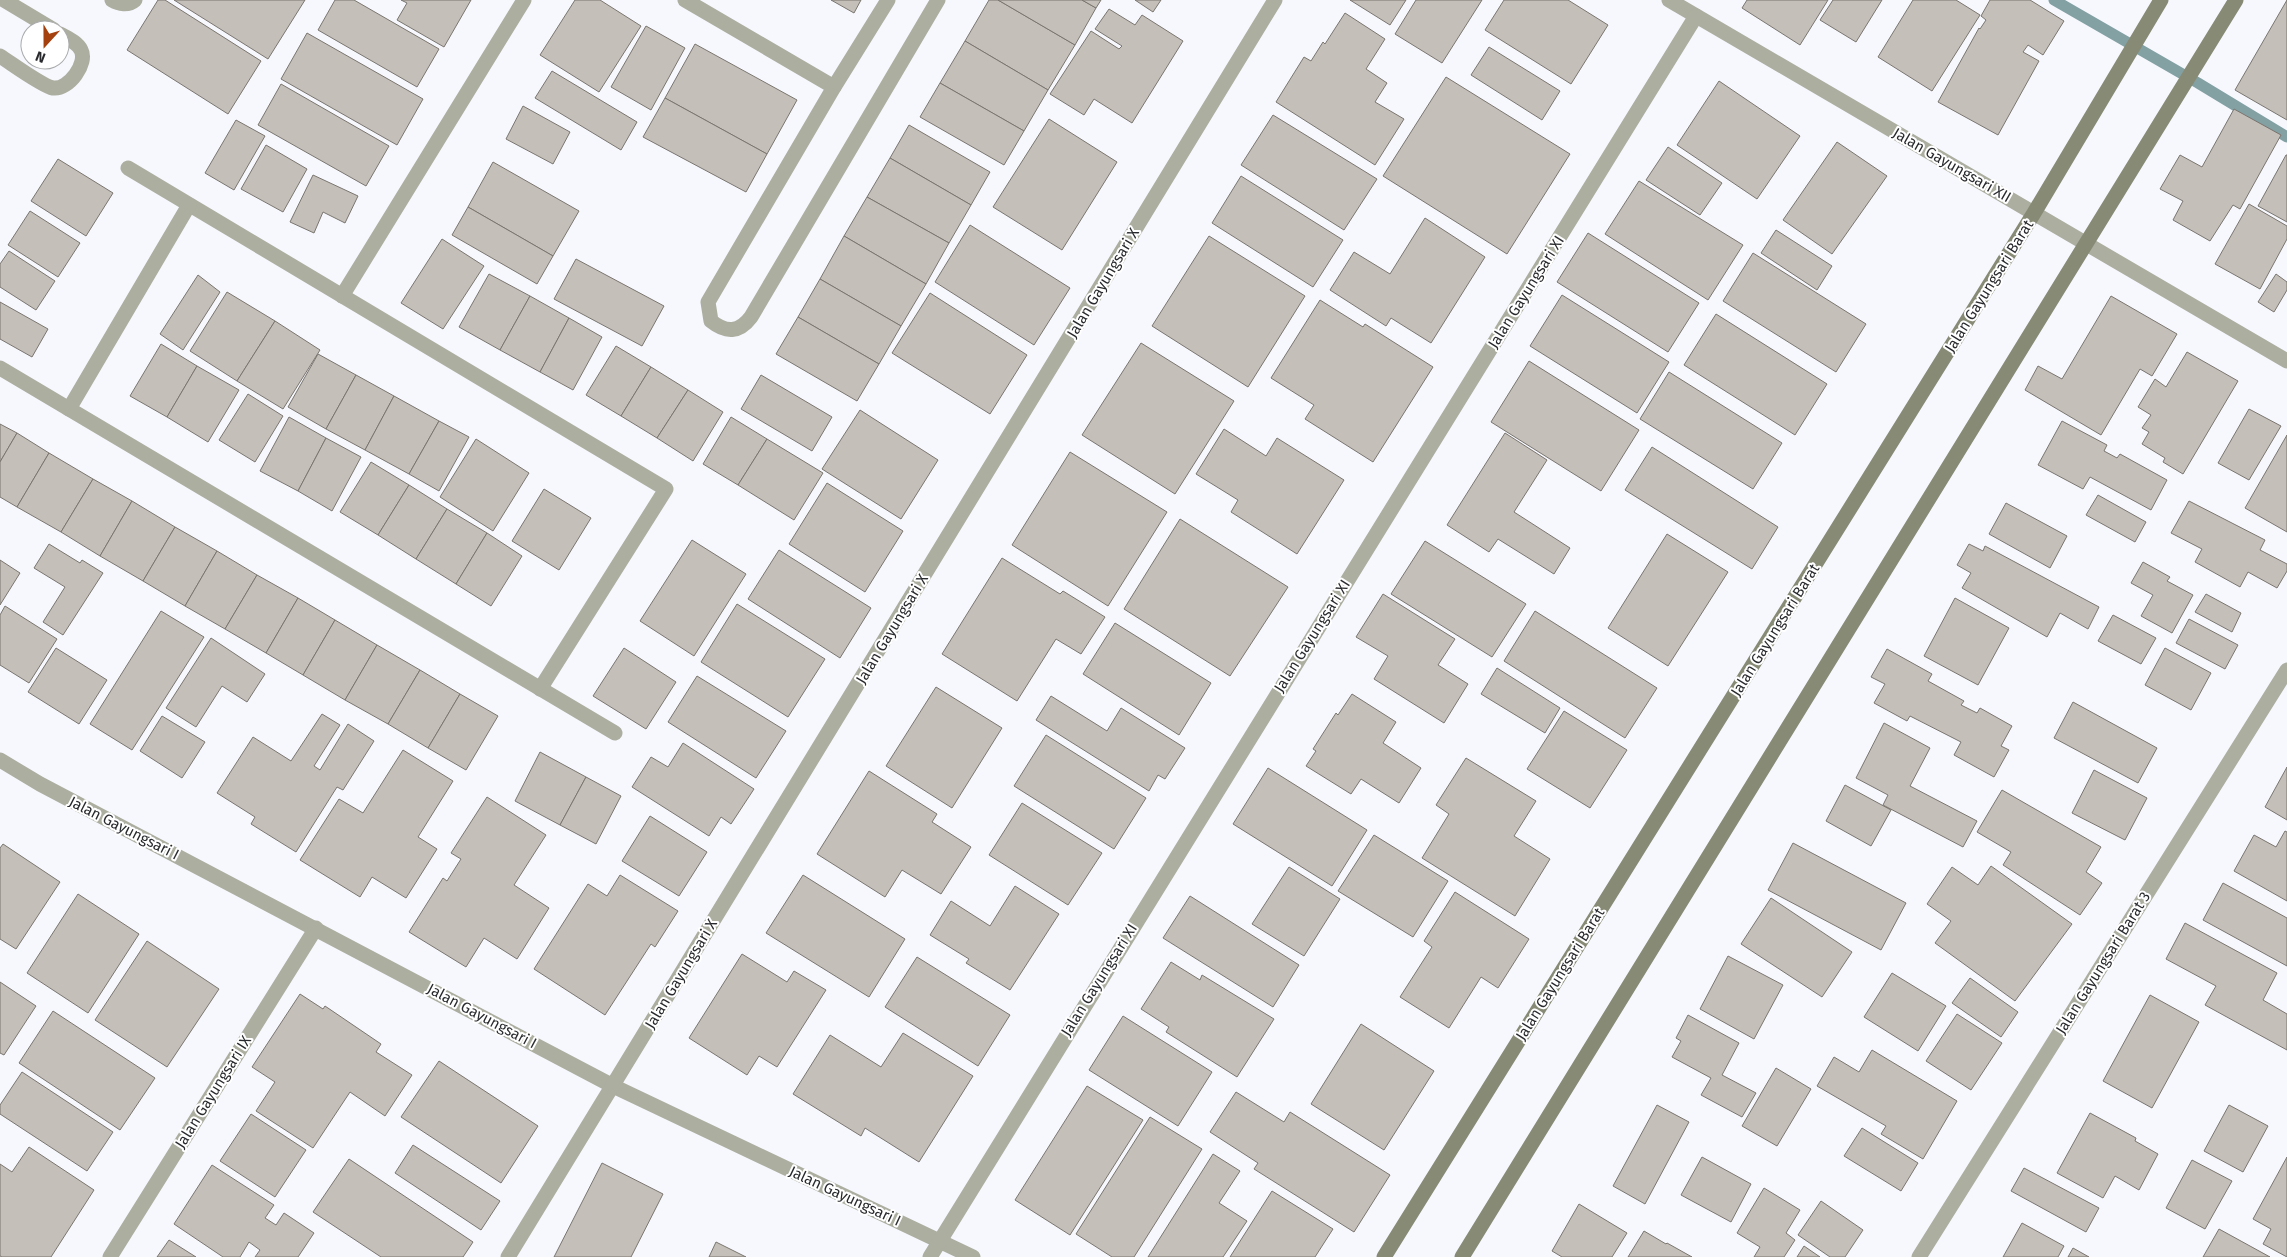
<svg xmlns="http://www.w3.org/2000/svg" width="2287" height="1257" font-family="'Fira Sans',sans-serif">
<rect width="100%" height="100%" fill="#f6f8fe"/>
<g fill="none" stroke-linecap="round" stroke-linejoin="round">
<polyline stroke="#83a0a2" stroke-width="11" points="2054,0 2198,83 2287,137"/>
</g>
<g fill="#c5bfb9" stroke="#7a756f">
<polygon points="158,0 165,0 261,61 228,114 127,50"/>
<polygon points="174,0 305,0 268,59"/>
<polygon points="335,0 354,0 439,49 417,87 318,30"/>
<polygon points="401,0 471,0 444,47 397,20 407,3"/>
<polygon points="575,0 600,0 641,26 599,92 540,55"/>
<polygon points="831,0 861,0 854,13"/>
<polygon points="989,0 998,0 1075,45 1048,90 965,41"/>
<polygon points="998,0 1082,0 1096,8 1075,45"/>
<polygon points="1082,0 1101,0 1096,8"/>
<polygon points="1135,0 1161,0 1153,12"/>
<polygon points="1350,0 1406,0 1390,25"/>
<polygon points="1416,0 1482,0 1442,63 1395,34"/>
<polygon points="1504,0 1568,0 1608,25 1571,84 1485,30"/>
<polygon points="1747,0 1828,0 1800,45 1742,8"/>
<polygon points="1833,0 1882,0 1856,42 1820,20"/>
<polygon points="1913,0 1956,0 1980,15 1932,91 1878,57"/>
<polygon points="1990,0 2030,0 2064,21 2043,55 2028,45 2023,52 2039,61 1998,135 1938,102 1979,28 1980,29 1986,20 1981,16"/>
<polygon points="2287,0 2287,120 2235,90"/>
<polygon points="1109,9 1135,25 1142,15 1183,41 1132,123 1094,99 1084,115 1050,94 1091,31 1119,49 1122,46 1095,29"/>
<polygon points="1345,13 1385,39 1366,69 1387,83 1375,102 1404,119 1375,165 1276,102 1304,57 1311,61 1323,42 1325,44"/>
<polygon points="646,26 685,48 651,110 611,87"/>
<polygon points="307,33 423,99 397,145 281,79"/>
<polygon points="965,41 1048,90 1024,131 940,83"/>
<polygon points="695,44 797,100 767,154 665,98"/>
<polygon points="1489,47 1560,91 1542,120 1471,75"/>
<polygon points="552,71 637,122 621,150 535,98"/>
<polygon points="1446,77 1570,154 1507,254 1383,176"/>
<polygon points="1719,81 1800,136 1757,199 1677,145"/>
<polygon points="940,83 1024,131 1004,165 920,117"/>
<polygon points="281,84 389,146 366,186 258,125"/>
<polygon points="665,98 767,154 746,192 643,137"/>
<polygon points="523,106 570,132 553,164 506,139"/>
<polygon points="2234,109 2281,135 2240,209 2233,205 2210,241 2173,220 2183,201 2160,189 2180,155 2202,167"/>
<polygon points="1273,115 1377,179 1344,230 1241,165"/>
<polygon points="1049,119 1117,162 1062,250 993,207"/>
<polygon points="236,120 265,136 234,190 205,173"/>
<polygon points="909,125 990,172 971,205 890,158"/>
<polygon points="1837,142 1887,176 1832,254 1783,220"/>
<polygon points="266,145 307,169 283,212 241,189"/>
<polygon points="1668,147 1722,183 1700,215 1646,180"/>
<polygon points="2286,155 2287,155 2287,222 2258,206"/>
<polygon points="890,158 971,205 949,243 867,197"/>
<polygon points="58,159 113,193 86,236 31,201"/>
<polygon points="493,162 579,211 553,256 468,207"/>
<polygon points="313,175 358,196 345,223 323,212 314,233 290,222"/>
<polygon points="1241,176 1343,240 1313,287 1212,223"/>
<polygon points="1639,181 1743,245 1708,300 1605,234"/>
<polygon points="867,197 949,243 926,284 844,236"/>
<polygon points="2249,204 2287,226 2287,239 2260,289 2215,264"/>
<polygon points="468,207 553,256 537,284 452,235"/>
<polygon points="30,211 80,243 58,277 8,245"/>
<polygon points="1425,218 1485,257 1431,343 1391,318 1386,326 1330,290 1354,252 1390,274"/>
<polygon points="970,225 1070,288 1034,345 935,282"/>
<polygon points="1776,230 1832,266 1817,290 1761,253"/>
<polygon points="1588,233 1699,303 1668,352 1557,282"/>
<polygon points="844,236 926,284 901,326 820,279"/>
<polygon points="1209,236 1305,296 1248,387 1152,326"/>
<polygon points="442,239 484,266 443,329 401,303"/>
<polygon points="9,251 55,281 36,310 0,287 0,264"/>
<polygon points="1753,253 1866,324 1836,372 1723,301"/>
<polygon points="576,259 664,306 642,346 554,299"/>
<polygon points="489,274 530,296 500,350 459,327"/>
<polygon points="2276,274 2287,282 2287,290 2274,312 2258,302"/>
<polygon points="198,275 220,292 183,350 160,334"/>
<polygon points="820,279 901,326 879,364 798,317"/>
<polygon points="227,292 275,321 237,381 190,351"/>
<polygon points="930,293 1027,355 990,414 892,353"/>
<polygon points="1562,295 1669,362 1637,413 1530,346"/>
<polygon points="530,296 569,318 540,372 500,350"/>
<polygon points="2111,296 2177,334 2152,376 2140,369 2101,435 2025,390 2038,366 2062,379"/>
<polygon points="1320,300 1363,327 1365,324 1433,367 1373,462 1305,419 1314,405 1271,378"/>
<polygon points="0,302 48,329 32,357 0,339"/>
<polygon points="1716,314 1827,384 1795,435 1684,365"/>
<polygon points="798,317 879,364 857,401 776,354"/>
<polygon points="569,318 602,337 573,390 540,372"/>
<polygon points="275,321 320,350 283,409 237,381"/>
<polygon points="1141,343 1234,401 1175,494 1082,435"/>
<polygon points="161,344 197,366 167,417 130,396"/>
<polygon points="616,346 651,367 621,416 586,395"/>
<polygon points="2187,352 2238,381 2183,474 2163,462 2165,458 2142,444 2149,432 2142,428 2151,415 2138,407 2155,379 2166,387"/>
<polygon points="318,354 356,375 326,429 288,407"/>
<polygon points="1529,361 1639,430 1601,491 1491,422"/>
<polygon points="197,366 239,390 208,442 167,417"/>
<polygon points="651,367 688,390 657,438 621,416"/>
<polygon points="1669,372 1782,443 1753,489 1640,419"/>
<polygon points="356,375 394,396 365,450 326,429"/>
<polygon points="761,375 832,417 812,451 741,409"/>
<polygon points="688,390 723,412 693,461 657,438"/>
<polygon points="248,394 283,416 255,462 219,440"/>
<polygon points="394,396 439,421 409,474 365,450"/>
<polygon points="2249,409 2281,426 2249,480 2218,463"/>
<polygon points="860,410 938,460 901,519 822,469"/>
<polygon points="289,417 326,438 298,491 260,471"/>
<polygon points="731,417 767,439 738,485 703,464"/>
<polygon points="439,421 469,437 439,491 409,474"/>
<polygon points="2062,421 2107,445 2104,451 2117,458 2120,454 2167,480 2151,510 2090,477 2083,489 2038,465"/>
<polygon points="0,424 17,433 0,462"/>
<polygon points="1224,429 1266,456 1277,438 1344,480 1297,554 1231,512 1238,500 1196,474"/>
<polygon points="17,433 49,453 17,507 0,497 0,462"/>
<polygon points="1505,433 1547,460 1514,512 1570,548 1554,574 1498,539 1489,552 1447,525"/>
<polygon points="2287,435 2287,532 2245,508"/>
<polygon points="326,438 361,457 332,511 298,491"/>
<polygon points="476,439 529,473 493,531 440,497"/>
<polygon points="767,439 823,473 794,520 738,485"/>
<polygon points="1652,447 1778,527 1752,569 1625,490"/>
<polygon points="1070,452 1167,512 1108,606 1012,545"/>
<polygon points="49,453 93,479 61,532 17,507"/>
<polygon points="371,462 409,485 378,535 340,512"/>
<polygon points="93,479 132,501 100,556 61,532"/>
<polygon points="827,483 903,531 865,592 789,544"/>
<polygon points="409,485 447,509 416,559 378,535"/>
<polygon points="544,489 591,518 559,570 512,541"/>
<polygon points="2098,495 2146,522 2135,542 2086,515"/>
<polygon points="132,501 175,527 143,581 100,556"/>
<polygon points="2189,501 2265,540 2260,550 2287,564 2287,571 2277,588 2248,572 2240,587 2195,562 2202,549 2171,533"/>
<polygon points="2006,503 2067,536 2050,568 1989,534"/>
<polygon points="447,509 487,533 456,584 416,559"/>
<polygon points="1180,519 1288,587 1230,676 1124,609"/>
<polygon points="175,527 217,551 185,606 143,581"/>
<polygon points="487,533 522,556 491,606 456,584"/>
<polygon points="1667,534 1728,572 1668,666 1608,628"/>
<polygon points="692,540 746,574 694,656 640,621"/>
<polygon points="1425,541 1526,604 1492,657 1391,594"/>
<polygon points="49,544 80,563 82,560 103,573 63,635 43,622 65,587 34,568"/>
<polygon points="1969,544 1983,551 1985,546 2099,607 2088,629 2060,613 2047,637 1962,588 1971,573 1957,565"/>
<polygon points="779,550 871,608 840,658 748,599"/>
<polygon points="217,551 257,575 225,629 185,606"/>
<polygon points="1002,558 1060,594 1063,591 1105,617 1081,654 1056,639 1017,701 942,654"/>
<polygon points="0,560 20,573 0,605"/>
<polygon points="2143,562 2170,577 2167,581 2193,595 2172,633 2141,616 2153,595 2131,583"/>
<polygon points="257,575 298,598 266,653 225,629"/>
<polygon points="1383,594 1455,639 1438,665 1468,684 1444,723 1374,679 1388,656 1356,637"/>
<polygon points="2206,594 2241,613 2232,632 2195,612"/>
<polygon points="298,598 335,620 303,675 266,653"/>
<polygon points="1955,598 2009,628 1978,685 1924,656"/>
<polygon points="737,604 825,659 788,717 701,662"/>
<polygon points="5,606 57,639 29,683 0,665 0,615"/>
<polygon points="161,611 204,637 132,750 90,724"/>
<polygon points="1535,611 1657,688 1625,738 1504,661"/>
<polygon points="2113,615 2156,638 2141,664 2098,641"/>
<polygon points="2189,619 2238,645 2225,669 2176,643"/>
<polygon points="335,620 377,645 345,700 303,675"/>
<polygon points="1115,623 1211,683 1179,735 1083,674"/>
<polygon points="211,638 265,674 247,702 222,686 196,727 166,708"/>
<polygon points="377,645 420,670 388,724 345,700"/>
<polygon points="56,648 107,680 79,724 28,692"/>
<polygon points="624,648 676,682 646,729 593,696"/>
<polygon points="2165,648 2211,673 2191,710 2145,685"/>
<polygon points="1887,649 1932,674 1928,681 1964,701 1961,705 1977,713 1980,708 2012,726 2001,746 2009,750 1994,777 1954,755 1961,742 1910,716 1907,721 1874,703 1885,684 1871,677"/>
<polygon points="1497,668 1560,708 1545,733 1481,694"/>
<polygon points="420,670 460,694 428,748 388,724"/>
<polygon points="697,676 786,731 756,778 668,722"/>
<polygon points="936,687 1002,728 952,808 886,766"/>
<polygon points="460,694 498,716 466,770 428,748"/>
<polygon points="1352,694 1396,722 1383,743 1421,768 1399,803 1361,779 1351,794 1306,766 1316,751 1313,749 1336,713 1338,715"/>
<polygon points="1051,696 1107,731 1121,708 1185,748 1165,779 1158,775 1149,791 1036,720"/>
<polygon points="2073,702 2157,748 2138,783 2054,738"/>
<polygon points="1564,711 1627,750 1590,808 1527,769"/>
<polygon points="322,714 340,725 314,766 320,770 348,724 374,741 343,790 337,787 296,852 251,824 255,817 217,793 253,737 291,761"/>
<polygon points="162,716 205,742 182,778 140,751"/>
<polygon points="1884,723 1930,748 1910,786 1977,821 1963,847 1883,805 1888,795 1856,778"/>
<polygon points="1046,735 1146,798 1114,849 1014,786"/>
<polygon points="683,743 754,789 731,824 721,817 709,836 632,787 651,757 668,767"/>
<polygon points="403,750 453,781 418,837 437,849 406,898 372,877 360,897 300,860 339,799 363,813"/>
<polygon points="540,752 586,777 560,825 515,801"/>
<polygon points="1466,758 1536,801 1514,836 1550,859 1515,916 1422,858 1449,814 1436,805"/>
<polygon points="2287,767 2287,820 2265,807"/>
<polygon points="1268,768 1367,830 1332,886 1233,824"/>
<polygon points="2094,770 2147,798 2125,840 2072,813"/>
<polygon points="869,771 937,814 932,822 971,847 941,894 902,870 885,897 817,854"/>
<polygon points="586,777 621,796 596,844 560,825"/>
<polygon points="1845,785 1891,810 1871,846 1826,821"/>
<polygon points="2002,790 2101,847 2086,872 2102,883 2080,915 2003,865 2011,852 1977,832"/>
<polygon points="487,797 546,835 514,885 549,908 517,959 484,938 466,967 409,932 443,878 447,881 461,859 451,853"/>
<polygon points="1022,803 1102,853 1068,905 989,855"/>
<polygon points="650,816 707,852 679,896 622,861"/>
<polygon points="2285,831 2287,832 2287,901 2234,871 2254,835 2276,847"/>
<polygon points="1374,835 1448,881 1413,937 1338,891"/>
<polygon points="1793,843 1906,903 1881,950 1768,890"/>
<polygon points="3,844 60,882 16,949 0,939 0,848"/>
<polygon points="1991,866 2072,924 2015,1001 1935,943 1951,921 1927,904 1952,867 1978,885"/>
<polygon points="1289,867 1340,899 1304,956 1252,924"/>
<polygon points="620,875 678,911 655,947 651,944 605,1015 534,969 588,884 607,896"/>
<polygon points="803,875 905,939 869,997 766,933"/>
<polygon points="2223,883 2287,918 2287,966 2203,920"/>
<polygon points="1015,886 1059,914 1010,990 966,963 969,959 930,935 951,901 990,926"/>
<polygon points="1455,892 1529,939 1498,988 1481,977 1449,1028 1400,997 1432,947 1424,941"/>
<polygon points="78,894 139,934 88,1013 27,973"/>
<polygon points="1190,896 1299,965 1273,1007 1163,938"/>
<polygon points="1771,898 1852,952 1822,997 1741,944"/>
<polygon points="2185,923 2277,973 2263,1000 2287,1014 2287,1050 2205,1005 2216,986 2166,959"/>
<polygon points="147,941 219,989 167,1067 95,1020"/>
<polygon points="742,954 787,982 794,971 826,990 777,1067 759,1056 747,1075 689,1038"/>
<polygon points="1728,956 1783,985 1754,1039 1700,1009"/>
<polygon points="917,957 1010,1015 978,1066 885,1007"/>
<polygon points="1171,962 1200,980 1202,975 1274,1019 1237,1077 1166,1032 1169,1027 1141,1009"/>
<polygon points="1892,973 1946,1006 1918,1051 1864,1017"/>
<polygon points="1970,978 2018,1012 2001,1037 1952,1003"/>
<polygon points="0,982 36,1006 4,1055 0,1053"/>
<polygon points="300,994 323,1009 325,1006 381,1044 376,1052 412,1075 385,1116 350,1092 313,1148 256,1111 275,1082 252,1067"/>
<polygon points="2150,995 2199,1022 2152,1108 2103,1081"/>
<polygon points="53,1011 155,1078 120,1130 19,1063"/>
<polygon points="1957,1014 2002,1043 1971,1090 1926,1061"/>
<polygon points="1688,1015 1739,1043 1722,1075 1756,1093 1742,1117 1701,1095 1711,1078 1672,1057 1681,1041 1676,1038"/>
<polygon points="1123,1016 1212,1072 1178,1126 1089,1070"/>
<polygon points="1361,1024 1434,1071 1384,1150 1311,1104"/>
<polygon points="903,1033 973,1076 919,1162 865,1128 861,1136 793,1094 830,1035 881,1067"/>
<polygon points="1872,1050 1957,1101 1923,1159 1881,1134 1886,1126 1817,1086 1834,1057 1859,1072"/>
<polygon points="439,1061 538,1126 501,1183 401,1117"/>
<polygon points="1776,1068 1811,1089 1777,1146 1742,1126"/>
<polygon points="22,1072 113,1132 87,1171 0,1114 0,1105"/>
<polygon points="1087,1086 1143,1120 1070,1235 1015,1200"/>
<polygon points="1236,1092 1284,1122 1290,1112 1390,1175 1354,1232 1254,1169 1258,1163 1210,1132"/>
<polygon points="1657,1105 1689,1122 1645,1204 1613,1186"/>
<polygon points="2229,1105 2268,1126 2243,1172 2204,1151"/>
<polygon points="2090,1113 2136,1138 2135,1141 2158,1154 2139,1190 2115,1176 2103,1198 2057,1173"/>
<polygon points="251,1114 306,1150 275,1197 220,1161"/>
<polygon points="1150,1117 1202,1149 1134,1257 1112,1257 1076,1234"/>
<polygon points="1862,1128 1918,1163 1901,1191 1844,1156"/>
<polygon points="413,1145 500,1201 481,1230 395,1173"/>
<polygon points="29,1147 94,1190 51,1257 2,1257 0,1256 0,1164 12,1172"/>
<polygon points="1213,1154 1240,1171 1219,1203 1247,1221 1223,1257 1148,1257"/>
<polygon points="1702,1157 1751,1184 1731,1222 1681,1195"/>
<polygon points="2287,1157 2287,1257 2263,1244 2271,1229 2253,1219"/>
<polygon points="349,1159 473,1242 463,1257 381,1257 313,1212"/>
<polygon points="2192,1160 2232,1181 2205,1229 2166,1208"/>
<polygon points="602,1163 663,1194 631,1257 554,1257"/>
<polygon points="212,1165 274,1205 265,1218 276,1225 284,1213 314,1233 298,1257 255,1257 260,1250 249,1242 240,1257 223,1257 174,1224"/>
<polygon points="2024,1168 2099,1208 2086,1232 2011,1191"/>
<polygon points="1764,1188 1800,1210 1786,1233 1795,1240 1784,1257 1754,1257 1760,1247 1737,1233"/>
<polygon points="1272,1191 1333,1229 1315,1257 1230,1257"/>
<polygon points="1821,1201 1863,1230 1845,1257 1830,1257 1798,1235"/>
<polygon points="1579,1204 1627,1233 1612,1257 1562,1257 1552,1251"/>
<polygon points="2022,1223 2064,1246 2058,1257 2003,1257"/>
<polygon points="2219,1229 2270,1257 2203,1257"/>
<polygon points="1644,1231 1666,1244 1667,1243 1692,1257 1628,1257"/>
<polygon points="169,1240 196,1257 157,1257"/>
<polygon points="716,1242 746,1257 709,1257"/>
<polygon points="1804,1246 1820,1257 1797,1257"/>
<polygon points="2073,1248 2089,1257 2068,1257"/>
</g>
<g fill="none" stroke-linecap="round" stroke-linejoin="round">
<g stroke="#acaea0" stroke-width="15">
<polyline points="4,0 54,30"/>
<path d="M0 56C11 63 42 86 53 88 69 90 88 63 81 50 77 42 67 38 60 34"/>
</g>
<g stroke="#acaea0" stroke-width="15">
<path d="M112 0C119 4 128 6 135 0"/>
<polyline points="685,0 834,87"/>
<path d="M888 0 834 87 708 302 711 321C726 333 739 333 751 317L938 0"/>
<polyline points="1669,0 2287,361"/>
<polyline points="128,168 666,489 540,689"/>
<polyline points="342,296 524,0"/>
<polyline points="0,368 615,733"/>
<polyline points="69,409 189,205"/>
<polyline points="0,760 40,784 613,1086 973,1257"/>
<polyline points="110,1257 316,928"/>
<polyline points="508,1257 1275,0"/>
<polyline points="930,1257 1696,16"/>
<polyline points="1919,1257 2287,670"/>
</g>
<g stroke="#878b76" stroke-width="15">
<polyline points="1384,1257 2034,213 2161,0"/>
<polyline points="1462,1257 2236,0"/>
</g>
</g>
<g text-anchor="middle" dominant-baseline="central" stroke-width="4" stroke-linejoin="round" paint-order="stroke">
<g font-size="15" fill="#292a2d" stroke="#fff">
<text transform="translate(1952 165) rotate(30)">Jalan Gayungsari XII</text>
<text transform="translate(1103 283) rotate(-59)">Jalan Gayungsari X</text>
<text transform="translate(1989 286) rotate(-58)">Jalan Gayungsari Barat</text>
<text transform="translate(1526 292) rotate(-58)">Jalan Gayungsari XI</text>
<text transform="translate(892 629) rotate(-59)">Jalan Gayungsari X</text>
<text transform="translate(1775 630) rotate(-58)">Jalan Gayungsari Barat</text>
<text transform="translate(1312 636) rotate(-58)">Jalan Gayungsari XI</text>
<text transform="translate(124 828) rotate(27)">Jalan Gayungsari I</text>
<text transform="translate(2103 963) rotate(-58)">Jalan Gayungsari Barat 3</text>
<text transform="translate(681 974) rotate(-59)">Jalan Gayungsari X</text>
<text transform="translate(1560 974) rotate(-58)">Jalan Gayungsari Barat</text>
<text transform="translate(1099 980) rotate(-58)">Jalan Gayungsari XI</text>
<text transform="translate(482 1016) rotate(28)">Jalan Gayungsari I</text>
<text transform="translate(213 1092) rotate(-58)">Jalan Gayungsari IX</text>
<text transform="translate(845 1196) rotate(25)">Jalan Gayungsari I</text>
</g>
</g>
<g transform="translate(45 45) rotate(201)"><circle r="24" fill="#ffffff" stroke="#a9aaab"/>
<path d="M0-4L9 19L0 12L-9 19Z" fill="#a5410e"/>
<text y="-8" font-size="14" font-weight="bold" text-anchor="middle" fill="#292a2d">N</text>
</g>
</svg>
